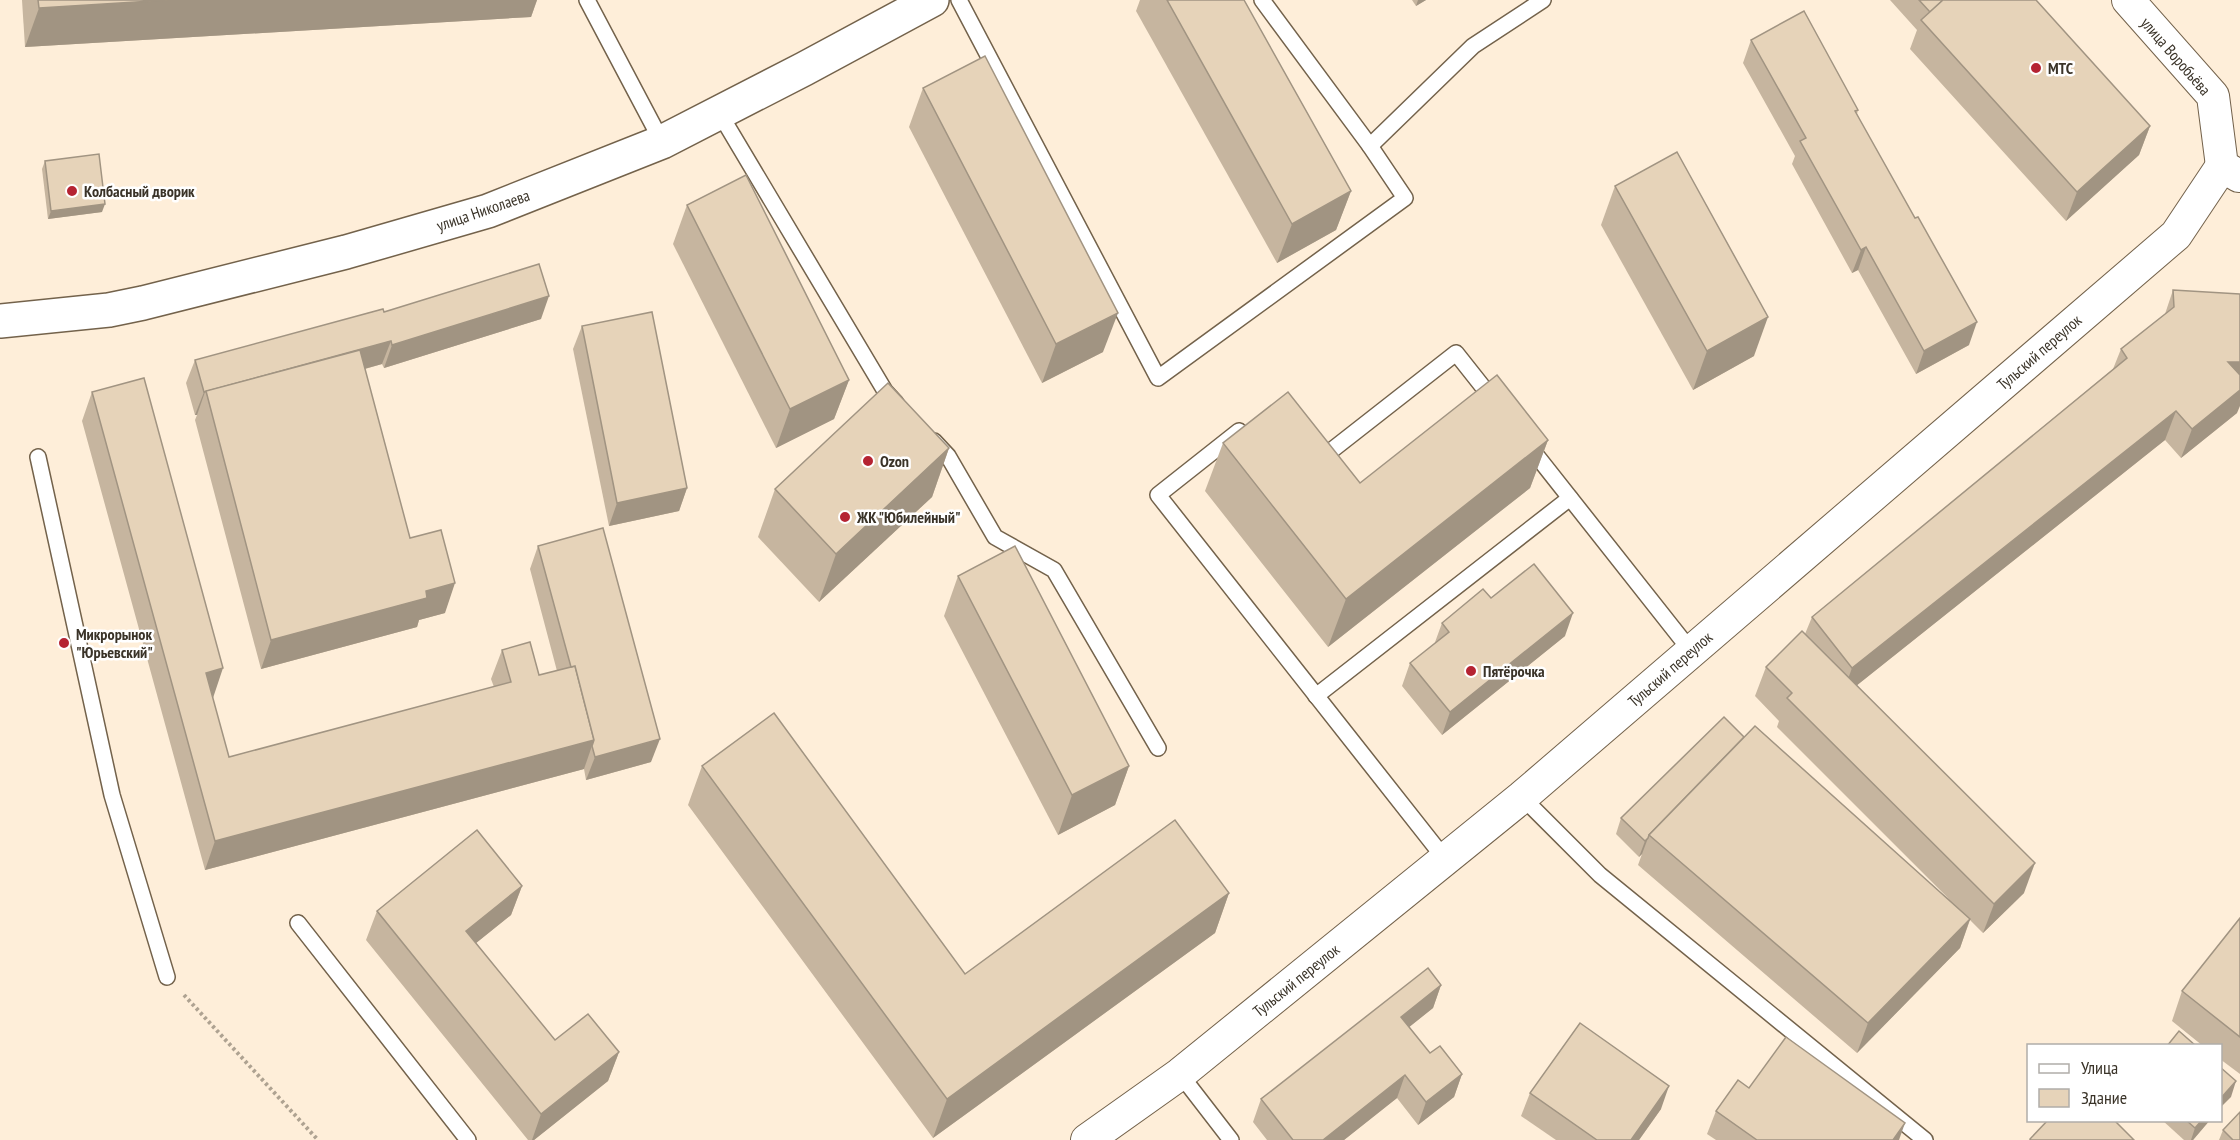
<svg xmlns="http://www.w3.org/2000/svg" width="2240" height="1140" font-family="'PT Sans Narrow',sans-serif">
<rect width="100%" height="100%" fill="#feeed9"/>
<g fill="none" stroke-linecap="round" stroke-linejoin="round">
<defs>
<g id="service">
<polyline points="587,0 662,142"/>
<polyline points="959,0 1158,378 1405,198 1370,146"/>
<polyline points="1262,0 1370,146 1473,46 1543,0"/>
<polyline points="720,114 885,391 896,403"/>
<polyline points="1239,431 1158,495 1445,859"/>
<polyline points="934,441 948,456 995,537 1054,570 1158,748"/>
<polyline points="1529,446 1691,651"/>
<polyline points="38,457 112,795 167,977"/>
<polyline points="1318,461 1456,353 1494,401"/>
<polyline points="1316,696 1570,498"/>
<polyline points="1522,797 1600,875 1925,1140"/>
<polyline points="298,923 468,1140"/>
<polyline points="1180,1074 1231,1140"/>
</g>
<g id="minor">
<polyline points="2128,0 2213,96 2222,166 2239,176"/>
<polyline points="1087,1140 1180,1074 1522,797 2176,235 2222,166"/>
</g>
<polyline id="primary" points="0,321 109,310 143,303 346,252 488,211 662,142 804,69 932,0"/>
</defs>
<use href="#service" stroke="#73624b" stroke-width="18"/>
<use href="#minor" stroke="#73624b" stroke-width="34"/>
<use href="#primary" stroke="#73624b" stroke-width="36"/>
<polyline stroke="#aea291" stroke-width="4" stroke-dasharray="3 3" stroke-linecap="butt" points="184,995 318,1140"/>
<use href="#service" stroke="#fff" stroke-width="15"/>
<use href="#minor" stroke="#fff" stroke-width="32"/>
<use href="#primary" stroke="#fff" stroke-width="33"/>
</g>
<g fill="#c6b59f">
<polygon points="22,0 537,0 531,17 25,47"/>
<polygon points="1140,0 1244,0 1351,191 1336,230 1277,263 1136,11"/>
<polygon points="1412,0 1426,0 1416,6"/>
<polygon points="1890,0 2036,0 2150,126 2139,155 2066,221 1910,49 1917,30"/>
<polygon points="1751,40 1858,110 1857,114 1969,345 1916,374 1858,270 1852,273 1792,164 1795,156 1743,63"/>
<polygon points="923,88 1103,352 1042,383 909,127"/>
<polygon points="45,161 102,212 48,219 42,169"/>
<polygon points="1615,186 1754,356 1693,390 1601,225"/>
<polygon points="687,205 849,380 834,419 776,448 673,244"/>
<polygon points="2173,290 2237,413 2181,458 2165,440 1857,685 2024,893 1983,933 1970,920 1960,948 1857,1053 1638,865 1642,854 1639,857 1616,834 1621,818 1744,737 1949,899 1777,727 1779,721 1755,696 1766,667 1805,634 1812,617 2113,369 2121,349 2165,314"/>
<polygon points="384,312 541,319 384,368 382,364 365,369 410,538 445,613 419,620 417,627 261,669 195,420 197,415 195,415 186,383 195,360"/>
<polygon points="582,326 687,488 679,511 609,526 573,349"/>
<polygon points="92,392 229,757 494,687 491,679 502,650 539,675 557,671 530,569 538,546 651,762 586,780 584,769 205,870 82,421"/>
<polygon points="1548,440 1530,488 1328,647 1205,491 1223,443 1360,483"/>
<polygon points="949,448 932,497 819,602 758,537 775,489"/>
<polygon points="958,576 1129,766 1115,805 1058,835 944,616"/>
<polygon points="1442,623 1565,636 1442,735 1402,686 1410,663 1434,645"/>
<polygon points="702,766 965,974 1229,893 1215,933 933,1138 688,805"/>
<polygon points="522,886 511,915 476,943 555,1040 619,1052 608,1081 534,1140 528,1140 366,940 377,911"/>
<polygon points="2240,918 2240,1074 2220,1059 2220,1046 2203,1046 2172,1021 2182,991"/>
<polygon points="1441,985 1433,1008 1409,1027 1430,1053 1462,1074 1454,1097 1418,1125 1397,1098 1344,1140 1267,1140 1253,1122 1261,1099"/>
<polygon points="1749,1088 1899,1140 1716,1140 1707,1134 1716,1111"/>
<polygon points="1530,1093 1661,1109 1639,1140 1556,1140 1521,1116"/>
<polygon points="2162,1120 2210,1120 2193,1140 2184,1140"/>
<polygon points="2223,1130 2240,1140 2219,1140"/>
</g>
<g fill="#a19482">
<polygon points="168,0 537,0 531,17 25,47 39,8"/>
<polygon points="1418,0 1426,0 1416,6"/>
<polygon points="2150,126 2139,155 2066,221 2077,192"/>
<polygon points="1351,191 1336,230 1277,263 1292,224"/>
<polygon points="105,204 102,212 48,219 51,211"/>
<polygon points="1866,247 1858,270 1852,273 1861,250"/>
<polygon points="549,296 541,319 384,368 392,345"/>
<polygon points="1118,313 1103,352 1042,383 1056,344"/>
<polygon points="1768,317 1754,356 1693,390 1707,351"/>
<polygon points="1977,322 1969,345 1916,374 1924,351"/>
<polygon points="391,341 382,364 211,411 206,392"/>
<polygon points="2228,362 2240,362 2240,406 2237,413 2181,458 2192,429"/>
<polygon points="849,380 834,419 776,448 790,409"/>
<polygon points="204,392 205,392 197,415 195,415"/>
<polygon points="2176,411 2165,440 1841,698 1852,668"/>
<polygon points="1548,440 1530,488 1328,647 1346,599"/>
<polygon points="949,448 932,497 819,602 836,554"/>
<polygon points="687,488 679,511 609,526 617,503"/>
<polygon points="455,583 445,613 419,620 417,627 261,669 271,640 426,591"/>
<polygon points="1573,613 1565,636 1442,735 1450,712"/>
<polygon points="223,668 213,698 206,673"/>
<polygon points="660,739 651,762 586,780 595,757"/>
<polygon points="594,740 584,769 205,870 215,841"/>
<polygon points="1129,766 1115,805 1058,835 1072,795"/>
<polygon points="1648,838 1642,854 1639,857 1645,841"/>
<polygon points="2035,863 2024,893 1983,933 1994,904"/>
<polygon points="522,886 511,915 455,960 466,931"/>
<polygon points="1229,893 1215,933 933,1138 947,1099"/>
<polygon points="1970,919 1960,948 1857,1053 1868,1023"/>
<polygon points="1441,985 1433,1008 1393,1040 1401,1017"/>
<polygon points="619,1052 608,1081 534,1140 532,1140 541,1114"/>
<polygon points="1462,1074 1454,1097 1418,1125 1426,1102"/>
<polygon points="1405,1075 1397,1098 1344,1140 1323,1140"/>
<polygon points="2236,1081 2231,1097 2220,1108 2220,1099"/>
<polygon points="1669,1086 1661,1109 1639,1140 1631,1140"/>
<polygon points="2202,1120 2210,1120 2193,1140 2191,1140 2195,1128"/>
<polygon points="1905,1123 1899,1140 1893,1140"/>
</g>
<g fill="#e6d3b9" stroke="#a19482" stroke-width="1.5">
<polygon points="38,0 168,0 39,8"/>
<polygon points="1167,0 1244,0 1351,191 1292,224"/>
<polygon points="1919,0 1943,0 1930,12"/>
<polygon points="1943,0 2036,0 2150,126 2077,192 1921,20"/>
<polygon points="1804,11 1858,110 1855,111 1915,218 1918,217 1977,322 1924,351 1866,247 1861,250 1800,141 1806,138 1751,40"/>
<polygon points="985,56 1118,313 1056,344 923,88"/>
<polygon points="1677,152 1768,317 1707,351 1615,186"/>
<polygon points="99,154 105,204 51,211 45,161"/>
<polygon points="746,175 849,380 790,409 687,205"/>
<polygon points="539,264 549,296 392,345 391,341 204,392 195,360 383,309 384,312"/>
<polygon points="2173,290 2240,294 2240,362 2228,362 2240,375 2240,390 2192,429 2176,411 1852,668 1812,617 2127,358 2121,349 2174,307"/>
<polygon points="652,312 687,488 617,503 582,326"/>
<polygon points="360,350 410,538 441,530 455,583 426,591 427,598 271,640 206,391"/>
<polygon points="1497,375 1548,440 1346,599 1223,443 1288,392 1360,483"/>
<polygon points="144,378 223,668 206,673 229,757 511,682 502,650 530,642 539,675 575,666 594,740 215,841 92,392"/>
<polygon points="888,383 949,448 836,554 775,489"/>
<polygon points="603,528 660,739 595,757 592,746 594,740 575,666 571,667 538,546"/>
<polygon points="1015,546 1129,766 1072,795 958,576"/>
<polygon points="1534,564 1573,613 1450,712 1410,663 1449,632 1442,623 1483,589 1491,598"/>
<polygon points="1802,631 2035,863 1994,904 1787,698 1792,693 1766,667"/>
<polygon points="774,713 965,974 1175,820 1229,893 947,1099 702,766"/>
<polygon points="1724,717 1744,737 1649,835 1648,838 1645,841 1621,818"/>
<polygon points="1755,726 1970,919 1868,1023 1649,835"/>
<polygon points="477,830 522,886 466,931 555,1040 588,1014 619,1052 541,1114 377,911"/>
<polygon points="2240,918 2240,1037 2182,991"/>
<polygon points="1428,968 1441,985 1401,1017 1430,1053 1440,1046 1462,1074 1426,1102 1405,1075 1323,1140 1293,1140 1261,1099"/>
<polygon points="1580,1023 1669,1086 1631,1140 1597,1140 1530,1093"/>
<polygon points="2179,1031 2196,1046 2167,1046"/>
<polygon points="1786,1037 1905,1123 1893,1140 1757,1140 1716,1111 1738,1080 1749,1088"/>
<polygon points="2220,1067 2236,1081 2220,1099"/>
<polygon points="2240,1112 2240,1140 2233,1140 2223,1130"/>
<polygon points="2048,1120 2114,1120 2134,1140 2030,1140 2030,1139"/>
<polygon points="2186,1120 2202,1120 2195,1128"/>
</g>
<g fill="#b52332" stroke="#fff" stroke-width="2">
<circle cx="2036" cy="68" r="6"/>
<circle cx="72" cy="191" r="6"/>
<circle cx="868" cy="461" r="6"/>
<circle cx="845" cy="517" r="6"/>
<circle cx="64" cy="643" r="6"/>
<circle cx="1471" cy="671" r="6"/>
</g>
<g text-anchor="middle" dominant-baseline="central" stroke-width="5" stroke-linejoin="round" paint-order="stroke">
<g font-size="16" fill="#3a3328" stroke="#fff">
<text transform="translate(2176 56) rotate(49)">улица Воробьёва</text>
<text transform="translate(483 210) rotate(-19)">улица Николаева</text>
<text transform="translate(2039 352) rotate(-41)">Тульский переулок</text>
<text transform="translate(1670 669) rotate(-41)">Тульский переулок</text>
<text transform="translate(1296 980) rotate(-39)">Тульский переулок</text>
</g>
<g font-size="16" font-weight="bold" fill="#3a3328" stroke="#fff" text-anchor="start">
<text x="2048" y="68">МТС</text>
<text x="84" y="191">Колбасный дворик</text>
<text x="880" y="461">Ozon</text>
<text x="857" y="517">ЖК "Юбилейный"</text>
<text x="76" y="634">Микрорынок<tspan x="76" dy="18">"Юрьевский"</tspan></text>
<text x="1483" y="671">Пятёрочка</text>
</g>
</g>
<rect x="2027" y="1044" width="195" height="78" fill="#ffffff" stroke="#b0ada9" stroke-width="1.5"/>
<rect x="2039" y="1064" width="30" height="9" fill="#ffffff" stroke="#b0ada9" stroke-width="1.5"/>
<text x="2081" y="1074" font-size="18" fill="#3a3328">Улица</text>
<rect x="2039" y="1089" width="30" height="18" fill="#e6d3b9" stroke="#b0ada9" stroke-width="1.5"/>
<text x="2081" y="1104" font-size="18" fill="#3a3328">Здание</text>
</svg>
